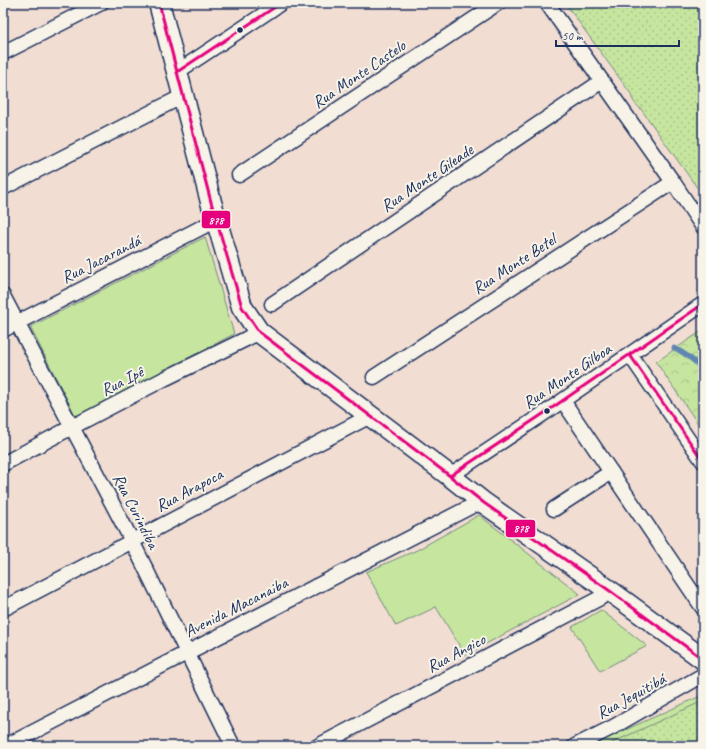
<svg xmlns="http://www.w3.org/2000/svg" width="706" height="749" font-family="Caveat,sans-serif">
<defs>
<pattern id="forest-crowns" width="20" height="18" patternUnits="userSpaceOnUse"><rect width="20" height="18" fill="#c6e59e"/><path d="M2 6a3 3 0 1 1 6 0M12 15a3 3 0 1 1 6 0" fill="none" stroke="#aac58a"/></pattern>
<pattern id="park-dots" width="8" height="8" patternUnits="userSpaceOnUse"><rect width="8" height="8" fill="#c6e59e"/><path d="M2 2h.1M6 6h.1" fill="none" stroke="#aac58a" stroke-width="1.8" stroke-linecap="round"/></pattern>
</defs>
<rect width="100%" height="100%" fill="#f1ddd2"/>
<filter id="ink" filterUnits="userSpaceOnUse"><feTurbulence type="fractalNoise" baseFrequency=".025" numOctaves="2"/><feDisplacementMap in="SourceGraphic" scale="8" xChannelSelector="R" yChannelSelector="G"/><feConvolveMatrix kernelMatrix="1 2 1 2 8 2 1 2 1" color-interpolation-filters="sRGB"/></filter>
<g filter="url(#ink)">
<g fill="#c6e59e" stroke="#708a7e">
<polygon points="205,237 234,334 76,417 30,327"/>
<polygon points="479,515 580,594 465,655 436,607 396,626 366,572 417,550"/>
<polygon points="601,610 647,646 600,671 572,627"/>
<polygon points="703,695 703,746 593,746 614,735"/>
</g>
<polygon fill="url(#forest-crowns)" stroke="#708a7e" points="703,330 703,431 656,362"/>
<g fill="url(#park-dots)" stroke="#708a7e">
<path d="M565 3H703V196L641 109C636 105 632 101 631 94Z"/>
<polygon points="703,701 703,746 605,746"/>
</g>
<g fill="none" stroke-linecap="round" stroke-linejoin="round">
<path stroke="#5e86b1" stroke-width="5" d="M674 348C685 353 695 361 703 370"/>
<defs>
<g id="street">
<polyline points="547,3 673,182 703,227"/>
<polyline points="3,53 101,3"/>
<polyline points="177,72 281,3"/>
<polyline points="239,175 498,3"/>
<polyline points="3,188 183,96"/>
<polyline points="3,296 132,541 233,746"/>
<polyline points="272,304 602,81"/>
<polyline points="3,330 216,220"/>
<polyline points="630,355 703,461"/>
<polyline points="374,377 673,182"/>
<polyline points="563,401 703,608"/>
<polyline points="3,464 72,427 164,379 246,339 259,332"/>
<polyline points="450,476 549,410 703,304"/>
<polyline points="554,509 611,472"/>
<polyline points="3,609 370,416"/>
<polyline points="6,746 472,506 484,503"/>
<polyline points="318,746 600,598 610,591"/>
<polyline points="575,746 613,727 703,675"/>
</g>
<polyline id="secondary" points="159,3 211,202 242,307 259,332 450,476 484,503 610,591 703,659"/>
</defs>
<use href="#street" stroke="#1b2f5e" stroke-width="17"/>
<use href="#secondary" stroke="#1b2f5e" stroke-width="23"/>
<use href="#street" stroke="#f7f3e8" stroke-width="14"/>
<use href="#secondary" stroke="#f7f3e8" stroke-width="20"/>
<defs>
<g id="bus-1">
<polyline points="159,3 211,202 242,307 259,332 450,476 484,503 610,591 703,659"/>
<polyline points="177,72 281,3"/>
<polyline points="630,355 703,461"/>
<polyline points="450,476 549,410 703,304"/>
</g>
</defs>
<use href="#bus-1" stroke="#f7f3e8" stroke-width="6"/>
<use href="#bus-1" stroke="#e5007d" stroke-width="3"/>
</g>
</g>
<g fill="#1b2f5e" stroke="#f7f3e8" stroke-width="1.5">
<circle cx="240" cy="30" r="3.5"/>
<circle cx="547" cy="411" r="3.5"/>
</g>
<g text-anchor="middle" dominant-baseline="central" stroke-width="4" stroke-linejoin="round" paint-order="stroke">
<g font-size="17" fill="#1b2f5e" stroke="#f7f3e8">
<text transform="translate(359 74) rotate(-34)">Rua Monte Castelo</text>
<text transform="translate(427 178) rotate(-34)">Rua Monte Gileade</text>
<text transform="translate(101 259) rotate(-27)">Rua Jacarandá</text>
<text transform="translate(514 264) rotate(-33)">Rua Monte Betel</text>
<text transform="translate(567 376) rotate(-34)">Rua Monte Gilboa</text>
<text transform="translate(122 381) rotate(-27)">Rua Ipê</text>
<text transform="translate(189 490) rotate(-28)">Rua Arapoca</text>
<text transform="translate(136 511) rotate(63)">Rua Curindiba</text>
<text transform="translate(236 607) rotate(-27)">Avenida Macanaiba</text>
<text transform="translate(456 653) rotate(-28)">Rua Angico</text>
<text transform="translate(631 696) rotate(-29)">Rua Jequitibá</text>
</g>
</g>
<g stroke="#f7f3e8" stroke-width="1.5">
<rect x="201" y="210" width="30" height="19" rx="4" fill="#e5007d"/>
<rect x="505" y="519" width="31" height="19" rx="4" fill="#e5007d"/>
</g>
<g font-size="11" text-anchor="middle" font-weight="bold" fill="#fff">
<text x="216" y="224">878</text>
<text x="521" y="532">878</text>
</g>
<rect width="706" height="749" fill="none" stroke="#f7f3e8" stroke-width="16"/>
<rect x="8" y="8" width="690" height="733" fill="none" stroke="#1b2f5e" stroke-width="1.5" filter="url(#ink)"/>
<path d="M556 40v6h123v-6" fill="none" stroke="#1b2f5e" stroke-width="2"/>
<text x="562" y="40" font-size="12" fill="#1b2f5e" stroke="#f7f3e8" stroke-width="3" paint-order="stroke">50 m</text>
</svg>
